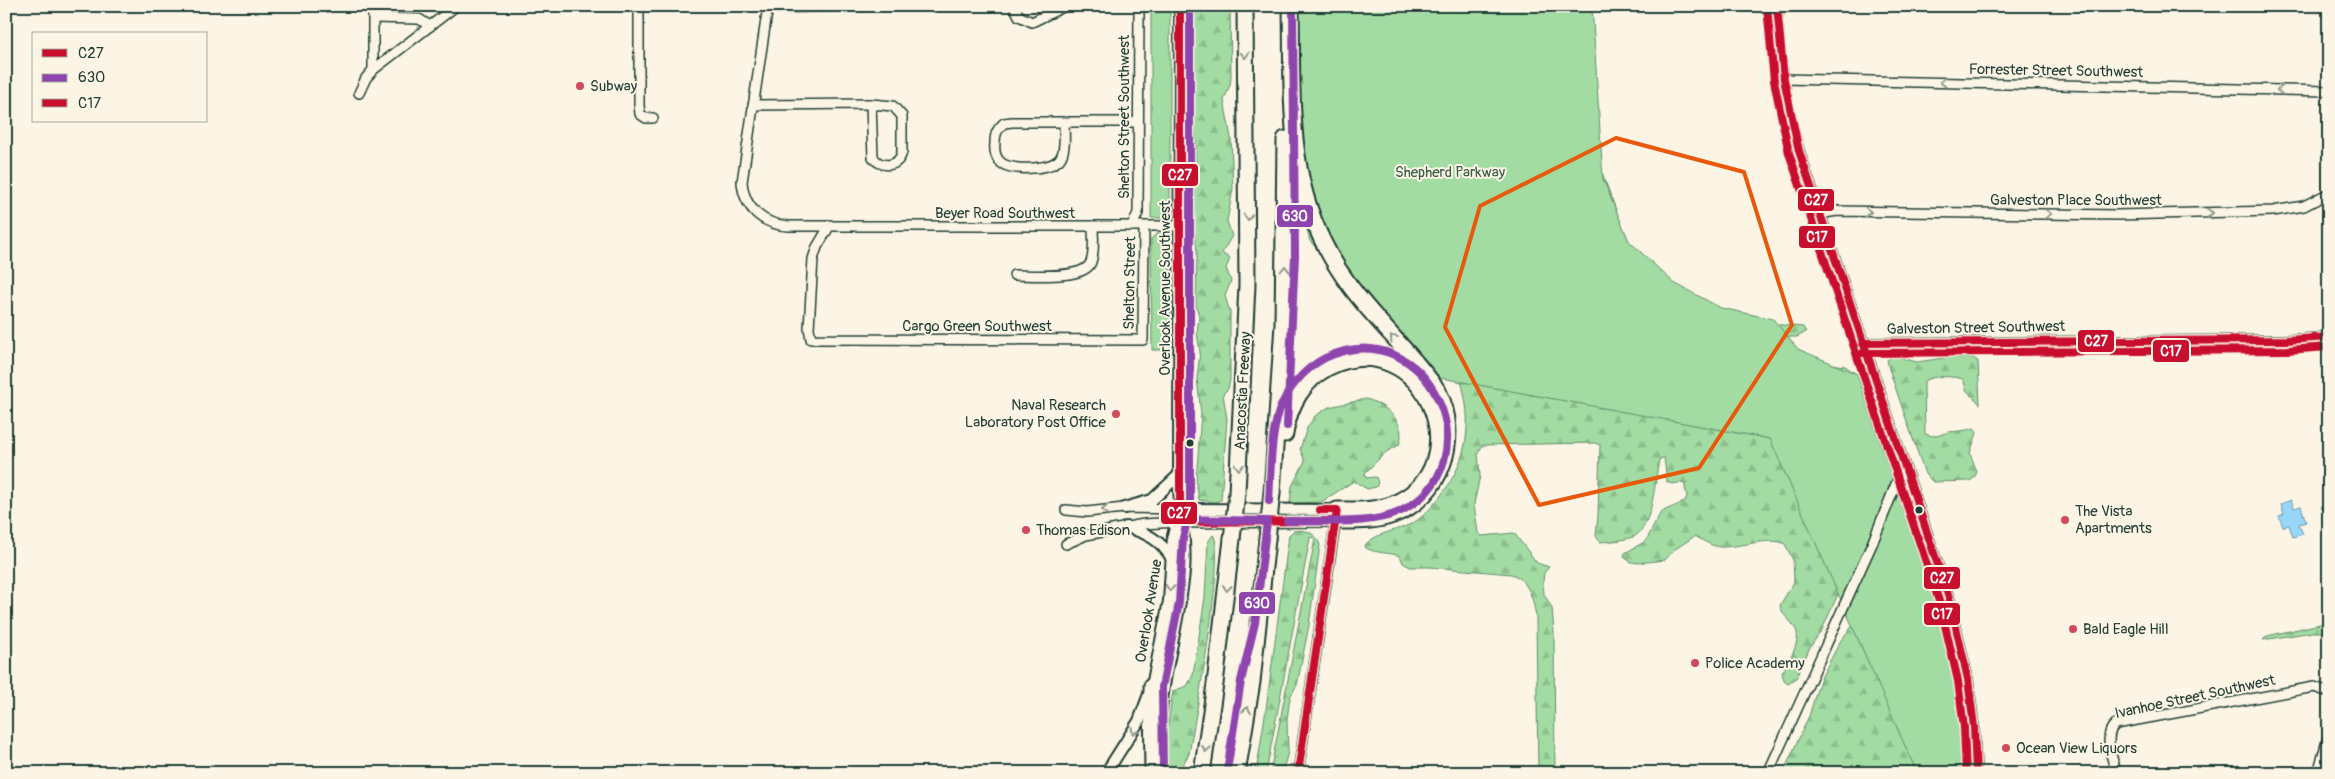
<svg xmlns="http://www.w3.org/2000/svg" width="2335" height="779" font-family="Pangolin,sans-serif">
<defs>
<pattern id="forest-firs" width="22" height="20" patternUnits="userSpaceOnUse" patternTransform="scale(1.25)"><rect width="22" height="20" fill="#a2dca2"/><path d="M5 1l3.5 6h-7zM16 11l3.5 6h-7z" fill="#8bbe8c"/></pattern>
</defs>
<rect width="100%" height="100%" fill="#fcf5e5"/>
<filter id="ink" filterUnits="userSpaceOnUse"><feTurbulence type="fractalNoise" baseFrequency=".02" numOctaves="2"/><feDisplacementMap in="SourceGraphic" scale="10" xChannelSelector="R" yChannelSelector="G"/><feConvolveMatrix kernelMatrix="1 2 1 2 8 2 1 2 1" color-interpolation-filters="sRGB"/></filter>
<g filter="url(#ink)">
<g fill="url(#forest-firs)" stroke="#608c6b">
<polygon points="1193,6 1230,6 1231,78 1230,85 1224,100 1231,138 1233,189 1227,221 1232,236 1222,253 1230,259 1226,268 1231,281 1225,296 1230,312 1230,380 1228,389 1223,394 1227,419 1221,500 1215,502 1199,500 1196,482 1201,414 1197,378 1200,352 1197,333 1199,316 1196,305 1197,252 1194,227 1196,144 1192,92"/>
<path d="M1601 170 1628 242 1662 279 1722 309 1762 323 1803 327 1806 332 1797 337H1753L1826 363 1845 366 1855 373V556L1822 630 1810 647 1796 678 1788 683 1784 680 1782 673C1788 663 1803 639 1795 628 1790 619 1782 616 1780 605L1794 582 1793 560 1785 544C1772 536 1737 548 1720 547 1711 546 1702 540 1695 536L1674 550 1665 560 1638 563 1631 562 1624 557 1625 553 1646 541 1661 512 1684 502 1687 497 1684 482 1672 484 1667 482 1664 457 1659 460C1655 479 1653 526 1635 536 1624 541 1611 541 1600 542L1596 536 1598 515 1600 445 1595 443 1483 445 1478 453 1480 476 1474 504 1478 533 1482 536 1514 533 1537 563 1549 567 1544 573 1543 582 1544 594 1552 608 1554 632 1555 773H1538L1536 618C1534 602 1529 579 1511 574L1430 567H1410L1403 563 1400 556C1389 552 1377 554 1366 548L1365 545C1377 532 1398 531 1413 523 1423 517 1431 508 1438 499 1468 463 1474 422 1460 378Z"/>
<path d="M1894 356 1917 362 1957 356 1973 358 1978 361 1980 404 1967 391 1963 379C1953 376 1934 375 1924 381V385L1925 434C1938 438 1937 435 1949 432 1958 431 1965 431 1974 428L1977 433 1970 453 1977 472 1974 478 1970 481 1933 482 1925 474 1889 369 1887 360Z"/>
<path d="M1366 399C1385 404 1408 423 1399 445L1386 452 1365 473 1366 478 1376 477 1378 483 1376 487 1367 489 1354 481 1321 502 1290 503 1292 486 1305 461 1300 449 1307 428 1315 416 1329 407Z"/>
<polygon points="1902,494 1939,603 1951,649 1964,773 1783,773 1809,716 1820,680 1841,640 1854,624"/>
<path d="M1293 531C1306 529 1315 532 1320 545L1309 625 1297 685 1290 697 1287 720 1288 752 1282 773H1270L1315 539 1312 537 1310 538 1266 773H1256L1266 709 1289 535Z"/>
<path d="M1213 535C1227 552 1194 724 1189 754L1181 767 1166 770 1167 731 1173 691 1187 686 1193 675 1205 597 1208 542Z"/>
<polygon points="2329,622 2329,632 2312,632 2263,640 2267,636"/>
</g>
<g fill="#a2dca2" stroke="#608c6b">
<polygon points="1151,6 1170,6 1170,212 1166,218 1151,218"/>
<polygon points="1297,6 1592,6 1603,179 1629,241 1674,283 1721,308 1773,319 1798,349 1857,374 1976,725 1967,773 1917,773 1770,439 1425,375 1310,241 1298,197 1300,82"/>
<polygon points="1156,234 1166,234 1170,242 1171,341 1162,350 1152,350 1151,239"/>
</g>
<polygon fill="#98d7fa" stroke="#6899ab" points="2291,500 2294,508 2301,506 2306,522 2299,524 2303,534 2293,537 2289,525 2283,527 2279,516 2284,514 2281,504"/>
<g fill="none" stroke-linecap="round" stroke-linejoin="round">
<defs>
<g id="minor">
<polyline points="373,6 373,70"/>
<polyline points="639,6 639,105 640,114 646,118 653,118"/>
<path d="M768 6 742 182C744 208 763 225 789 226H1180"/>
<polyline points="1014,6 1019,16 1032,22 1065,6"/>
<path d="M1777 6C1779 56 1786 103 1799 151L1950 601 1968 679 1974 727 1976 773"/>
<polyline points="767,8 867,6"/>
<polyline points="373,18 419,19 430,26"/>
<polyline points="1783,79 2329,91"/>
<polyline points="359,93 366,78 373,70 456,6"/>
<path d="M871 104 893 106 902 116V152C899 168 880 168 873 157Z"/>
<polyline points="753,105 871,104"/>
<path d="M1064 122C1064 132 1066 148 1061 157 1054 170 1015 171 1003 164 996 160 994 151 995 143 995 134 997 129 1004 123L1012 122H1138"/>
<polyline points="1819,214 1837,211 2118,215 2273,211 2304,206 2329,193"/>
<polyline points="830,225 817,247 813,259 809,328 811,339 1143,340 1144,227"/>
<polyline points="1132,226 1138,213 1139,6"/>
<path d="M1014 275C1032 275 1085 280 1091 262 1095 251 1093 237 1093 226"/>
<polyline points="1863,343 2287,340 2329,337"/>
<polyline points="1066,510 1087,512 1124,508 1180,509"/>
<polyline points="1066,544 1086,535 1144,524 1176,522"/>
<polyline points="1298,773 1336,518"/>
<polyline points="1768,773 1872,544 1904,464"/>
<path d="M2116 773C2113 759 2102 734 2116 724L2314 687 2329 692"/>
<polyline points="2318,773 2329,734"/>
</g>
<g id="tertiary">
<polyline points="1124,508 1152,500 1179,475"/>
<polyline points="1180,509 1337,510"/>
<polyline points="1177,522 1336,521"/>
<path d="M1126 527C1147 533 1161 540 1172 559"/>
<path d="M1160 745C1160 724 1161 702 1165 680 1171 644 1181 608 1184 571 1187 542 1180 516 1179 487L1180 6"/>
<polyline points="1106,773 1139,721 1152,686 1169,601 1173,536 1179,511"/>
</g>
<g id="motorway">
<path d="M1291 6C1293 110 1284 197 1350 286 1377 323 1412 353 1438 391 1461 436 1443 497 1393 515 1375 522 1355 521 1336 521"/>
<path d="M1285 434C1289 406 1303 380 1329 367 1422 322 1484 466 1393 504 1375 511 1355 510 1337 510"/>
<polyline points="1237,493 1247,285 1245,6"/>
<polyline points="1272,493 1283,324 1285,139"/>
<polyline points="1152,686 1153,773"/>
<polyline points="1202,773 1215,684 1232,539"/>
<polyline points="1237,773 1252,682 1267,539"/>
</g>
</defs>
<use href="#minor" stroke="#1f3d34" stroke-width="12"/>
<use href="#tertiary" stroke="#1f3d34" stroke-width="14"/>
<use href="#motorway" stroke="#1f3d34" stroke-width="19"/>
<use href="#minor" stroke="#fcf5e5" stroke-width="9"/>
<use href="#tertiary" stroke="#fcf5e5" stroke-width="10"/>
<use href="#motorway" stroke="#fcf5e5" stroke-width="15"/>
<defs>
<g id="motorway-bridge">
<polyline points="1232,539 1237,493"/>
<polyline points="1267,539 1272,493"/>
</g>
</defs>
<use href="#motorway-bridge" stroke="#1f3d34" stroke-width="19" stroke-linecap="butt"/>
<use href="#motorway-bridge" stroke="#fcf5e5" stroke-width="15"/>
<defs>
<g id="bus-1">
<polyline points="1180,6 1180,509 1176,522 1336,521"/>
<polyline points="1777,6 1784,79 1799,151 1950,601 1968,679 1974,727 1976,773"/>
<polyline points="1863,343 2287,340 2329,337"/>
<polyline points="1298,773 1337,510 1320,510"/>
</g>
<g id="bus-2">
<polyline points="1287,426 1295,256 1293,6"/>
<path d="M1269 501C1271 472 1270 439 1279 411 1287 389 1304 369 1325 358 1427 309 1499 464 1399 512 1369 526 1321 520 1287 521"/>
<polyline points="1179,519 1267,521 1255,623 1241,681 1227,771"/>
<polyline points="1163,773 1162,687 1179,603 1183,538 1190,509 1190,6"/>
</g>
<g id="bus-3">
<polyline points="1767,7 1774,81 1789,153 1940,604 1958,681 1964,728 1966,773"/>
<polyline points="1863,353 2287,350 2329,347"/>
</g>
</defs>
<use href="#bus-1" stroke="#fcf5e5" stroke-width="11"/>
<use href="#bus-2" stroke="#fcf5e5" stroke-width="11"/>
<use href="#bus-3" stroke="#fcf5e5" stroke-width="11"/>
<use href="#bus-1" stroke="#c8102e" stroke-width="8"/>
<use href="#bus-2" stroke="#8e44ad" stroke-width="8"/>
<use href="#bus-3" stroke="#c8102e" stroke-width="8"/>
</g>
<defs><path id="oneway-chevron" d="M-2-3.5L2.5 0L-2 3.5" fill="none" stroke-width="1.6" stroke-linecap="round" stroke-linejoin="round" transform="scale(1.25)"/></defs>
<g stroke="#8e998c">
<use href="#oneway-chevron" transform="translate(1245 55) rotate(89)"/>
<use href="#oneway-chevron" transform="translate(1943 82) rotate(-179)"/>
<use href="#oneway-chevron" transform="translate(2280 90) rotate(-179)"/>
<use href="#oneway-chevron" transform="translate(1868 212) rotate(1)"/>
<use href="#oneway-chevron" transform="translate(2210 213) rotate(-2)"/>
<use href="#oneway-chevron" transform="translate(2048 214) rotate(1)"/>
<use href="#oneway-chevron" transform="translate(1248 217) rotate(90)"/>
<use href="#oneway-chevron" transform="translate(1285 269) rotate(-88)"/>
<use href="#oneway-chevron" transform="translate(1393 338) rotate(-131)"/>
<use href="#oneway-chevron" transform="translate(1239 467) rotate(94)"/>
<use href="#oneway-chevron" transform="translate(1105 510) rotate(175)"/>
<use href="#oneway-chevron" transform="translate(1170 588) rotate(96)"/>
<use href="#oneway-chevron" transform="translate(1227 588) rotate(97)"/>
<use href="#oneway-chevron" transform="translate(1247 710) rotate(-81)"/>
<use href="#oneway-chevron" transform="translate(1134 731) rotate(120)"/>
<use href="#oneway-chevron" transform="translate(1206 749) rotate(99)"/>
</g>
</g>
<path fill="none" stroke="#e8590c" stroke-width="4" stroke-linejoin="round" d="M1616 138 1744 172 1792 325 1699 468 1539 505 1445 327 1480 206Z"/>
<g fill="#d1495b" stroke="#fcf5e5" stroke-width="2">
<circle cx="580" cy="86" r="5"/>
<circle cx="1116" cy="414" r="5"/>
<circle cx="2065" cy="520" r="5"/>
<circle cx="1026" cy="530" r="5"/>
<circle cx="2073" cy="629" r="5"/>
<circle cx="1695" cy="663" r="5"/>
<circle cx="2006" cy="748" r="5"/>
</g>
<g fill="#1f3d34" stroke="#fcf5e5" stroke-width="2">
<circle cx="1190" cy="443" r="4.5"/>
<circle cx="1919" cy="510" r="4.5"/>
</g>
<g text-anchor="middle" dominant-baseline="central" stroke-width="4" stroke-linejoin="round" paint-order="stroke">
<g font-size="15" fill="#1f3d34" stroke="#fcf5e5">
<text transform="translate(2056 71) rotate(1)">Forrester Street Southwest</text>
<text transform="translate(1124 117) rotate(-90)">Shelton Street Southwest</text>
<text x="2076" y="200">Galveston Place Southwest</text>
<text x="1005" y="213">Beyer Road Southwest</text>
<text transform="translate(1130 283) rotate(-89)">Shelton Street</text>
<text transform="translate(1165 288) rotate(-90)">Overlook Avenue Southwest</text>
<text x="977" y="326">Cargo Green Southwest</text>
<text transform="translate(1976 328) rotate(-1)">Galveston Street Southwest</text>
<text transform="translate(1243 391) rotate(-87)">Anacostia Freeway</text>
<text transform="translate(1149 611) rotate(-81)">Overlook Avenue</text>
<text transform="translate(2195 697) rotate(-12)">Ivanhoe Street Southwest</text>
</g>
<g font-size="15" fill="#1f3d34" stroke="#fcf5e5" text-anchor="start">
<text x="590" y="86">Subway</text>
<text x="1106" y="405" text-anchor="end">Naval Research<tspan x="1106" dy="17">Laboratory Post Office</tspan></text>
<text x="2075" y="511">The Vista<tspan x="2075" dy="17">Apartments</tspan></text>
<text x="1036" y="530">Thomas Edison</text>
<text x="2083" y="629">Bald Eagle Hill</text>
<text x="1705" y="663">Police Academy</text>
<text x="2016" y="748">Ocean View Liquors</text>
</g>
<g font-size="15" fill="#395d4a" stroke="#fcf5e5">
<text x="1450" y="172">Shepherd Parkway</text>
</g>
</g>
<g stroke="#fcf5e5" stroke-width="2">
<rect x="1161" y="163" width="38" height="24" rx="5" fill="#c8102e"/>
<rect x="1797" y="188" width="38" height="24" rx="5" fill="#c8102e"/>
<rect x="1276" y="204" width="38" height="24" rx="5" fill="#8e44ad"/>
<rect x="1798" y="225" width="38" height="24" rx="5" fill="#c8102e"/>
<rect x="2077" y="329" width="38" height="24" rx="5" fill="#c8102e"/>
<rect x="2152" y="339" width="38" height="24" rx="5" fill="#c8102e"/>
<rect x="1160" y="501" width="38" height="24" rx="5" fill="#c8102e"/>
<rect x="1923" y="566" width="38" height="24" rx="5" fill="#c8102e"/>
<rect x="1238" y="591" width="38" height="24" rx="5" fill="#8e44ad"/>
<rect x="1923" y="602" width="38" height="24" rx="5" fill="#c8102e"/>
</g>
<g font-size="14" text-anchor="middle" font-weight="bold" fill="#fff">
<text x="1180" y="180">C27</text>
<text x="1816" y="205">C27</text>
<text x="1295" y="221">630</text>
<text x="1817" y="242">C17</text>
<text x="2096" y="346">C27</text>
<text x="2171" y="356">C17</text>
<text x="1179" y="518">C27</text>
<text x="1942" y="583">C27</text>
<text x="1257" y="608">630</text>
<text x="1942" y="619">C17</text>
</g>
<rect width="2335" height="779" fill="none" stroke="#fcf5e5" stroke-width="25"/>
<rect x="12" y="12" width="2310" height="754" fill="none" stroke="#1f3d34" stroke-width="2" filter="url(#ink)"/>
<rect x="32" y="32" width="175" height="90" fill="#fcf5e5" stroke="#a4ab9e"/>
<rect x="42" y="49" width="25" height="8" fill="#c8102e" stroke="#a4ab9e"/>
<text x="78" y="58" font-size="15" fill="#1f3d34">C27</text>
<rect x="42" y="74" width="25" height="8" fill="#8e44ad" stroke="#a4ab9e"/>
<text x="78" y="82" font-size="15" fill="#1f3d34">630</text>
<rect x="42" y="99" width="25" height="8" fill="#c8102e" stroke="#a4ab9e"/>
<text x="78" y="108" font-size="15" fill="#1f3d34">C17</text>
</svg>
